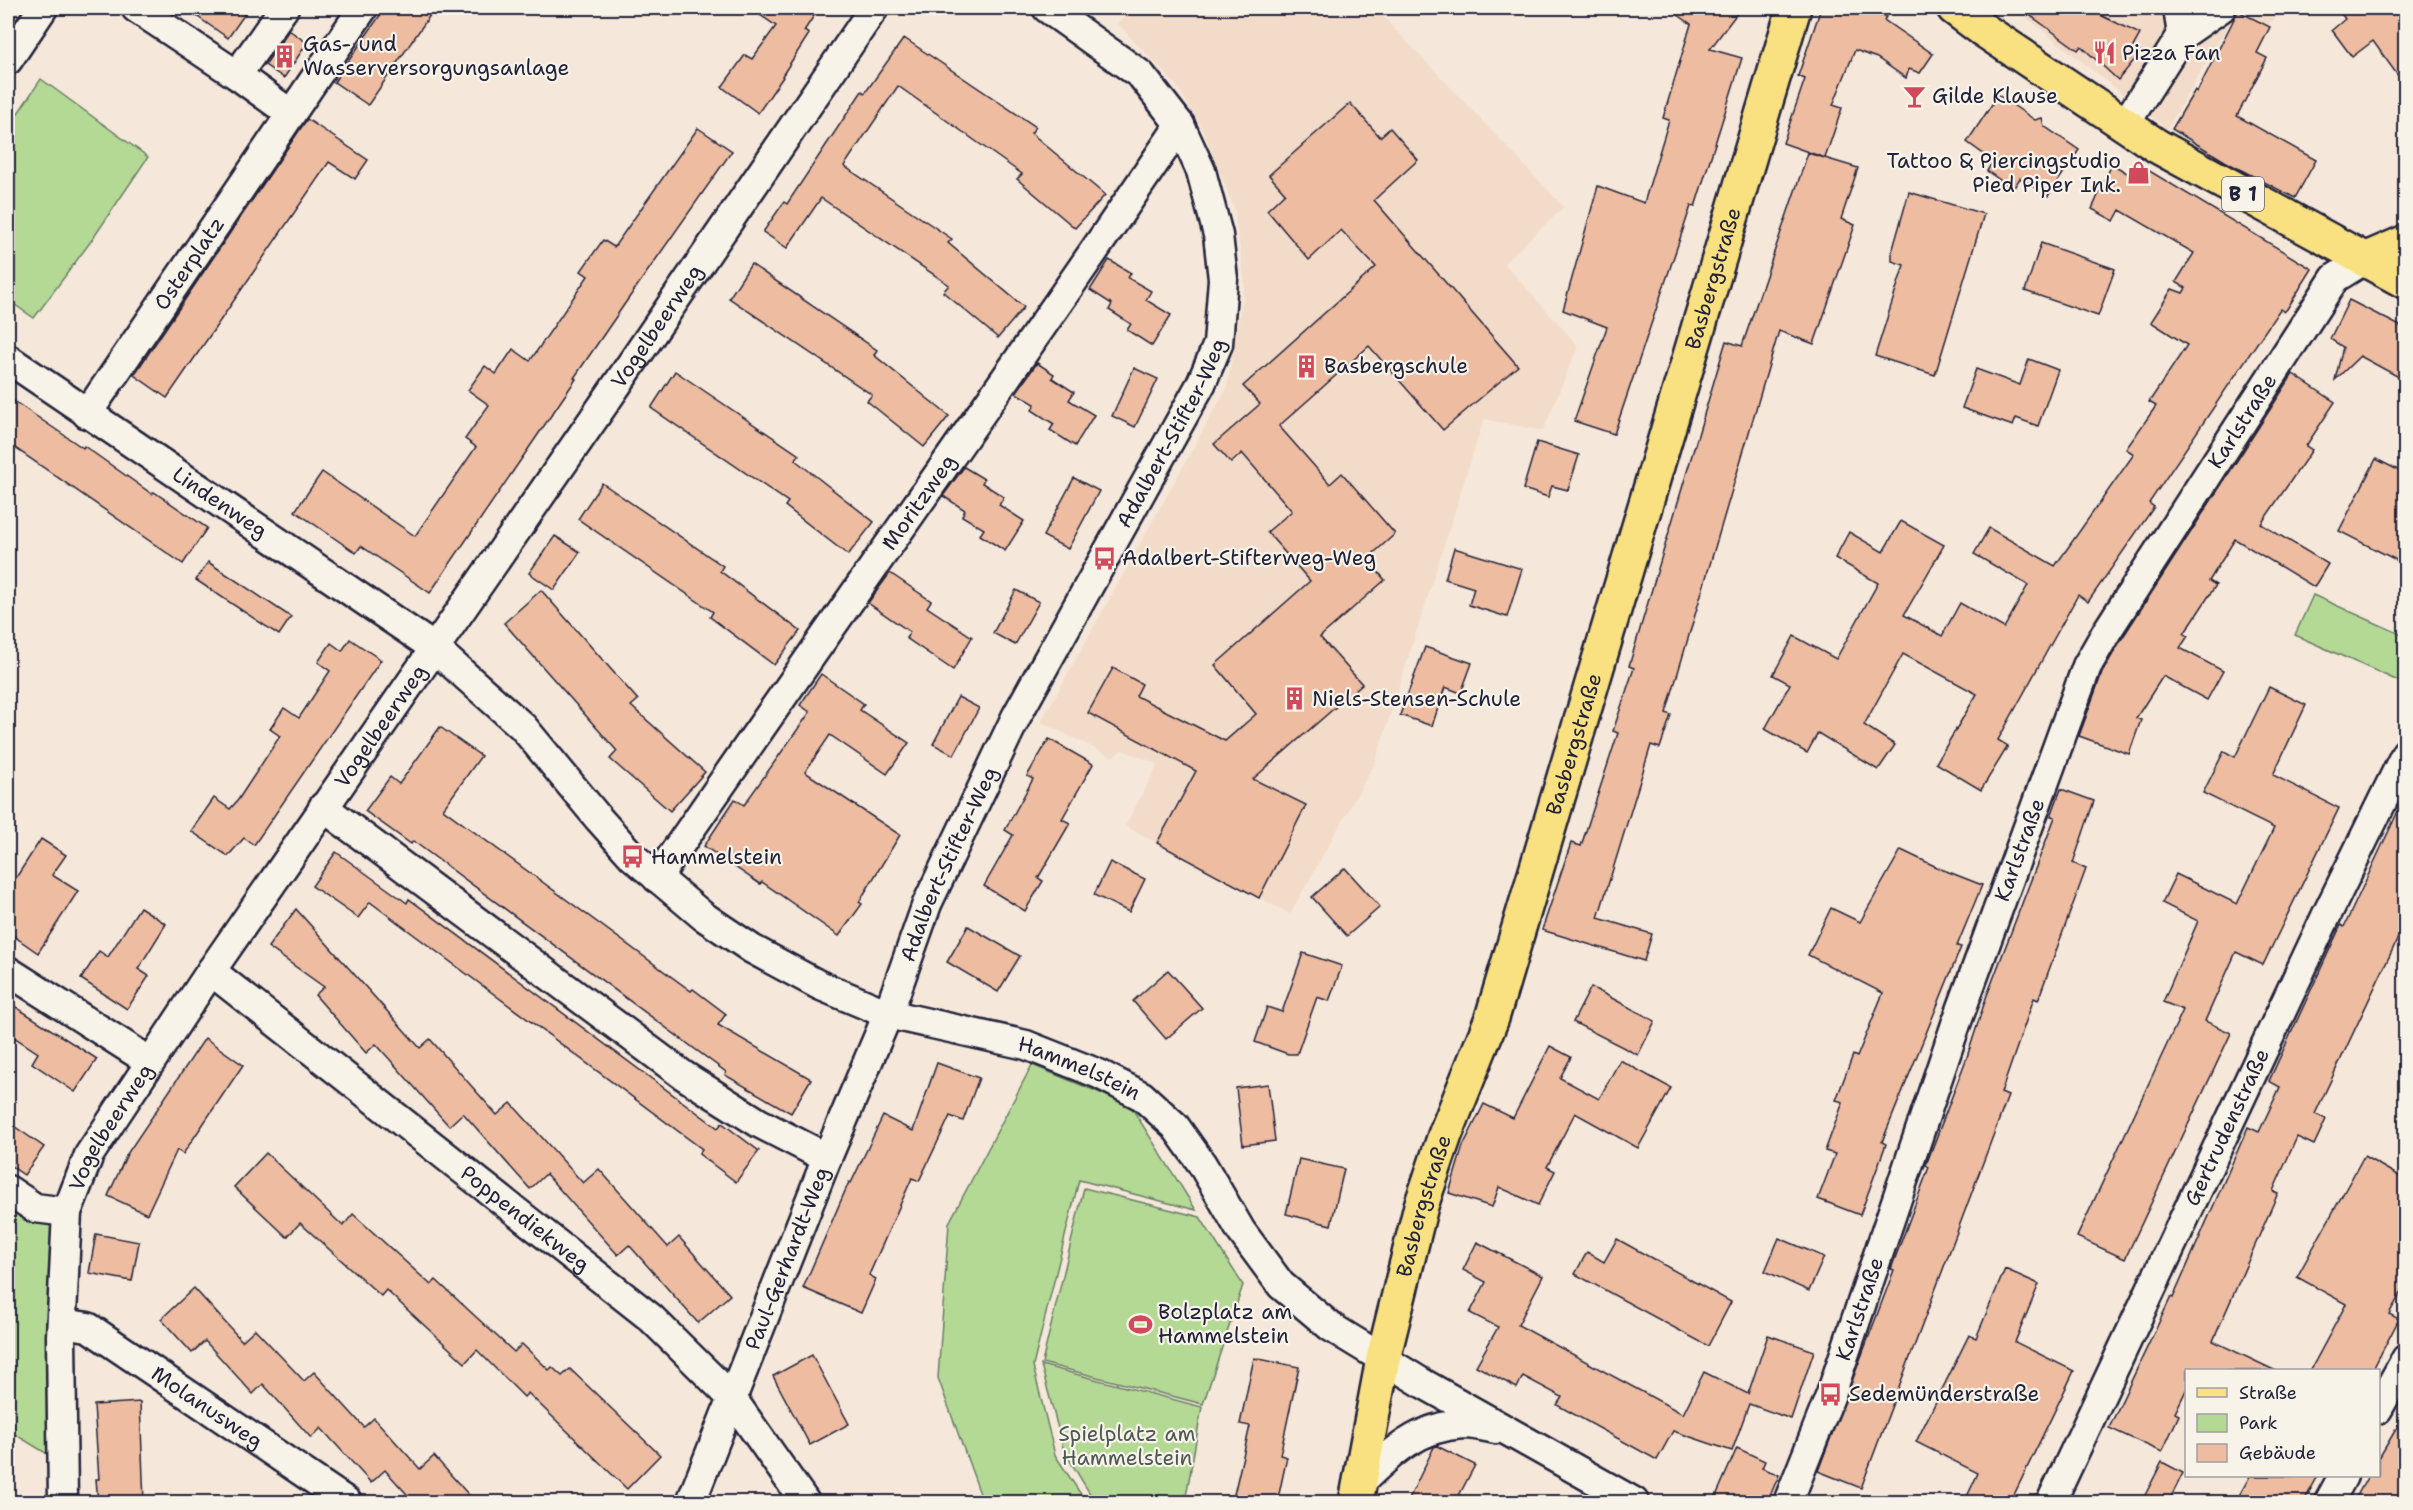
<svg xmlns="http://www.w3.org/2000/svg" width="2413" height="1510" font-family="'Shantell Sans',sans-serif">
<rect width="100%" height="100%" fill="#f5e8da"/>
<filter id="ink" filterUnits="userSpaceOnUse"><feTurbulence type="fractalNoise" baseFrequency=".0167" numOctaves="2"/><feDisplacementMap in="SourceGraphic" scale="12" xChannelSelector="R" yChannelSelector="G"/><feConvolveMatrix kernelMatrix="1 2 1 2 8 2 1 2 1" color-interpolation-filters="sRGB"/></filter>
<g filter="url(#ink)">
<g fill="#f3dbc9">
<polygon points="1135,8 1375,8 1564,207 1504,263 1578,346 1543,431 1484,419 1375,763 1290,914 1125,826 1158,764 1122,750 1112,757 1041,722 1227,387 1245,284 1234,208 1202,128 1176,85 1117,23"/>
<polygon points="2014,8 2290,8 2267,25 2237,10 2167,129"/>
</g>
<g fill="#b4d995" stroke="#6b7e68" stroke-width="1.5">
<polygon points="41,79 148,157 94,237 34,318 8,300 8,128"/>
<polygon points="2313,595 2405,636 2405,684 2295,635"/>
<polygon points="1032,1065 1130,1105 1196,1210 1079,1180 1033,1366 1055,1455 1086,1502 983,1502 938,1378 949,1223"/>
<polygon points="1084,1188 1200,1217 1243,1285 1203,1404 1042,1363"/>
<polygon points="8,1190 67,1212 62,1463 8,1430"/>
<polygon points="1041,1365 1202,1407 1185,1502 1095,1502 1064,1451"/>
</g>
<g fill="#eebca0" stroke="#22223b" stroke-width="1.5">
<polygon points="185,8 249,8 228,38"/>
<polygon points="385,8 435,8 368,105 334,82"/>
<polygon points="750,8 819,8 804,31 809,34 782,76 783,77 758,113 722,87 745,55 752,59 776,26"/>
<polygon points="1668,8 1741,8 1710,49 1742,58 1695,207 1691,206 1614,434 1574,421 1607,327 1563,310 1598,186 1644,203 1669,120 1663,118 1691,24"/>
<polygon points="1821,8 1859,8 1886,17 1884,20 1933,54 1920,73 1909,69 1906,78 1877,58 1855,50 1833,105 1842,108 1825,158 1783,143 1805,79 1798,76"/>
<polygon points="2020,8 2107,8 2102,16 2140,34 2133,47 2141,52 2118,80 2081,46 2078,50"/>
<polygon points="2337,8 2406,8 2406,87 2373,41 2352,57 2332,30 2345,19"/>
<polygon points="2238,11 2270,27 2257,53 2267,58 2237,116 2316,160 2295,198 2228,163 2172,129 2195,90 2197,92"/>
<polygon points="289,30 307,43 284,78 265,65"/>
<polygon points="904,38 1036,127 1031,133 1105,195 1075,228 1017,179 1022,174 898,86 844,166 952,239 948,243 1024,307 998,338 943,292 949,285 821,198 787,248 763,232 784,202 787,204 862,91 865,93"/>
<polygon points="1998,95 2035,120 2042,118 2044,126 2079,150 2048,196 2020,178 2013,189 1987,171 1993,161 1967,142"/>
<polygon points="1350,103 1380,137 1390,128 1418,160 1374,200 1518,366 1443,430 1369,346 1279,426 1330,484 1342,473 1395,534 1367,559 1385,580 1320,637 1362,684 1253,779 1306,805 1259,898 1157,843 1196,771 1088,713 1113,668 1142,684 1136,696 1225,741 1256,714 1215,665 1310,581 1267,532 1292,511 1242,453 1231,463 1214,444 1260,404 1243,386 1376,267 1341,230 1309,260 1267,210 1285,193 1269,175"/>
<polygon points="307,119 368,160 355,179 329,162 167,398 134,375"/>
<polygon points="698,128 732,151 626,302 574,378 576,379 430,593 361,546 356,553 295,511 322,472 415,536 476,447 465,439 489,405 468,390 485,366 496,374 513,349 530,361 588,276 581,271 603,240 614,247"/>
<polygon points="1808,153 1858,168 1841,219 1855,225 1814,344 1779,331 1666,713 1671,715 1660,748 1651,745 1598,918 1652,934 1644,961 1542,930 1571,843 1581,846 1618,733 1613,731 1634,668 1629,666 1726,341 1742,346"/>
<polygon points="2112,164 2132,176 2138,164 2312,269 2287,309 2284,312 2280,309 2149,503 2154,507 2088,602 2078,595 1998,740 2008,746 1981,790 1936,763 1977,694 1903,654 1864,725 1895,745 1878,770 1818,733 1807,753 1765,729 1790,684 1773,675 1794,636 1836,659 1878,583 1835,558 1849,532 1883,552 1901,521 1944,545 1904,615 1942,636 1960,603 2004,628 2028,585 1974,554 1989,528 2055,566 2134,454 2126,449 2156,406 2149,402 2187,345 2151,322 2172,289 2183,293 2186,288 2176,282 2194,253 2120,210 2114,221 2092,209"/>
<polygon points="1909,192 1984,214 1935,375 1875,356 1904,265 1892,261 1892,252"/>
<polygon points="2041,243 2115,269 2098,316 2025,291"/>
<polygon points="1109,260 1131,273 1128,278 1151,291 1146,300 1171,315 1152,346 1127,330 1131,324 1109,310 1112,304 1090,290"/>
<polygon points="751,264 877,350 874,355 949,416 924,447 867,401 872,395 729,298"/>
<polygon points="2349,300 2406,329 2406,381 2360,356 2335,380 2343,347 2330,339"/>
<polygon points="2029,359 2058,370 2038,426 2016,418 2013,426 1962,408 1976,369 2020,385"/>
<polygon points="1037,363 1054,374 1052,378 1074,392 1069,400 1094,415 1075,446 1050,430 1054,424 1032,410 1035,404 1016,393"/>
<polygon points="1134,368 1158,379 1135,427 1112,416"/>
<polygon points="675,371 799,455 795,460 874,522 848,555 785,506 788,502 651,408"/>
<polygon points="2293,374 2335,402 2306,446 2312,450 2261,524 2328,564 2314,587 2235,539 2209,581 2216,585 2184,634 2188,636 2180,648 2223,671 2207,700 2163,676 2136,718 2141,720 2129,754 2079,736 2102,673 2121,640"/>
<polygon points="8,397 83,448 84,446 152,494 154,492 207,528 183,564 8,443"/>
<polygon points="1537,442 1579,455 1568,490 1552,486 1548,497 1523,489"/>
<polygon points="2376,459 2406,474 2406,565 2339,531"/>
<polygon points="964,467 984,479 982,483 1004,497 999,505 1024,521 1005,551 980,535 984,529 962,516 965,510 943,496"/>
<polygon points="1074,478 1099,491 1068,549 1043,536"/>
<polygon points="602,483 723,566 720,571 800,631 774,665 710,617 713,612 578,519"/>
<polygon points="555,536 580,552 554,590 529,573"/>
<polygon points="1454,548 1522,569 1507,617 1469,605 1474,588 1445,579"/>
<polygon points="208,562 291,617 279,635 196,580"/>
<polygon points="890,573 931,601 927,607 972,637 953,670 906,638 910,632 868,603"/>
<polygon points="541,590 638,700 631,706 705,772 670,811 610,759 617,751 504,623"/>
<polygon points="1016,590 1039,602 1015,645 993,633"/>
<polygon points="350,639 381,660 254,845 244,838 228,856 191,831 214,798 230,809 238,800 280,736 270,729 284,708 299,718 330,671 318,662 331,643 342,651"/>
<polygon points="1425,647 1472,663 1461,693 1445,687 1432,726 1400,715"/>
<polygon points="821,674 864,704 860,710 909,743 887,774 830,735 805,772 900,835 859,902 862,904 839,936 762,882 760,884 704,846 735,799 744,805 810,712 800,705"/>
<polygon points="2269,687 2306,705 2273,775 2339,808 2263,965 2236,952 2205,1021 2231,1033 2125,1259 2077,1237 2183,1010 2163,1002 2198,921 2162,903 2176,874 2237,904 2274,828 2203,793 2224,751 2235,757"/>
<polygon points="958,697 979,708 954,755 933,744"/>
<polygon points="440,727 481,756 443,809 691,991 693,989 726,1014 718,1025 811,1079 791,1113 725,1075 726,1072 413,841 411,844 365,811 390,777 399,784"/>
<polygon points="1049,739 1093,764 1062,819 1070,823 1038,878 1043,881 1025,911 984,886 1013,835 1005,830 1033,779 1027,776"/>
<polygon points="2061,789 2094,801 2073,863 2086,869 2038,1000 2034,998 2001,1093 2008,1096 1861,1488 1818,1471 1894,1270 1891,1269 1929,1167 1926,1165 1967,1057 1986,998 2055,817 2051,816"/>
<polygon points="2406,794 2406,921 2315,1114 2326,1119 2314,1145 2297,1137 2273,1191 2278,1193 2213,1341 2276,1371 2187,1371 2187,1388 2175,1413 2179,1415 2162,1452 2109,1428 2171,1297 2173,1298 2248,1127 2259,1132 2280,1087 2269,1081 2341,925 2344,927"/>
<polygon points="41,839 66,855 52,875 78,891 38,953 8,932 8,890"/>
<polygon points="1901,850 1941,869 1982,885 1957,946 1961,947 1882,1142 1886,1144 1860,1215 1818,1199 1835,1154 1825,1151 1843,1102 1836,1100 1853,1055 1857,1057 1883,993 1808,955 1831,908 1860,922"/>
<polygon points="336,852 407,903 409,899 718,1128 722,1123 759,1151 736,1182 699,1154 702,1149 370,902 358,918 312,886"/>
<polygon points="1110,862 1145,879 1129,912 1094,895"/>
<polygon points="1345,868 1380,907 1347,936 1312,897"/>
<polygon points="140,907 166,924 138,969 149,976 127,1009 81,979 99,951 108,957"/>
<polygon points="296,909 420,1048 430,1039 497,1115 511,1103 583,1183 599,1169 668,1247 679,1237 730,1295 698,1323 629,1245 618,1255 546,1174 530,1189 463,1113 449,1126 376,1044 366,1053 315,995 324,987 268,947"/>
<polygon points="968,926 1020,956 998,992 947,962"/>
<polygon points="1303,953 1342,966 1329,1001 1317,997 1297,1054 1288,1054 1255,1042 1267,1007 1282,1012"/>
<polygon points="1168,970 1202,1008 1166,1039 1133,1001"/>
<polygon points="1591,987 1655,1021 1638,1055 1573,1022"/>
<polygon points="8,1002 97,1059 75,1092 32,1063 38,1053 8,1033"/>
<polygon points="205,1038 243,1065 183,1154 177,1150 147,1214 108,1196 127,1154"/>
<polygon points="1550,1046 1571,1057 1560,1078 1599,1099 1620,1060 1671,1088 1638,1148 1575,1113 1547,1167 1555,1171 1538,1205 1499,1187 1492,1207 1449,1193 1463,1146 1484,1104 1513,1118"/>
<polygon points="937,1063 979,1078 963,1121 950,1116 919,1181 912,1178 869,1275 876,1279 861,1313 803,1288 849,1182 851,1183 883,1116 913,1131"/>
<polygon points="1268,1084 1275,1141 1243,1145 1236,1088"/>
<polygon points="8,1122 44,1147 24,1175 8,1164"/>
<polygon points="266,1153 343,1226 353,1214 431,1285 436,1280 514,1352 522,1344 549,1370 552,1367 562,1376 570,1369 660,1455 627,1489 528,1393 524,1397 477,1350 465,1363 386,1290 381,1296 300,1223 287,1237 234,1187"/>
<polygon points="2364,1156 2406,1180 2406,1284 2389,1314 2399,1319 2372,1371 2310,1371 2346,1304 2297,1277"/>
<polygon points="1299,1159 1344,1169 1331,1225 1286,1214"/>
<polygon points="96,1234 139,1242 132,1281 89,1273"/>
<polygon points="1779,1238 1824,1257 1809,1291 1765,1271"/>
<polygon points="1617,1239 1731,1302 1708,1346 1575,1274 1587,1252 1604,1262"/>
<polygon points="1477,1242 1543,1276 1518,1325 1683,1414 1704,1372 1748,1394 1768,1335 1814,1351 1791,1419 1749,1404 1732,1451 1673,1431 1657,1460 1557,1405 1562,1397 1523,1376 1517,1388 1476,1366 1498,1327 1470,1313 1486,1282 1463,1270"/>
<polygon points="2005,1269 2039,1284 2015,1342 2074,1371 2010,1503 1964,1503 1978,1473 1916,1442 1969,1335 1976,1338"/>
<polygon points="194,1288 242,1341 255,1329 304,1381 314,1372 364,1427 374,1418 420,1469 434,1456 476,1503 415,1503 385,1470 371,1483 321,1428 311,1438 263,1384 253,1394 205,1341 192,1353 161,1319"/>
<polygon points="812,1355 849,1424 810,1445 773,1376"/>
<polygon points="1254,1358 1299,1367 1280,1455 1287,1457 1277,1503 1232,1503 1250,1426 1240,1424"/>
<polygon points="140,1402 144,1503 98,1503 96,1479 99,1479 94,1405"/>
<polygon points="2406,1412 2406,1503 2353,1503 2368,1476 2379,1476 2379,1458"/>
<polygon points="1437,1446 1475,1465 1455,1503 1407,1503 1434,1447"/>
<polygon points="1737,1448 1765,1461 1762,1468 1779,1475 1767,1503 1713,1503"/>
<polygon points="2162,1462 2183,1473 2168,1503 2141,1503"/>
<polygon points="2250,1476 2318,1476 2303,1503 2235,1503"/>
</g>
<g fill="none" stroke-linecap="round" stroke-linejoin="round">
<defs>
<g id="minor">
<polyline points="136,8 237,75"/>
<polyline points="284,8 237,75 291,114"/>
<polyline points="2178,8 2182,35"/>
<polyline points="8,60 43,8"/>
<polyline points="2124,126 2182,35 2221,8"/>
<path id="s1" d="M8 359 433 647 523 727 599 819 633 857 703 916 752 949 819 985 888 1014 1026 1045 1099 1074 1142 1096 1175 1126 1202 1164 1241 1231 1281 1285 1331 1327 1424 1384 1634 1502"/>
<path id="s2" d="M87 414 363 8"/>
<polyline points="323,807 683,1075 759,1123 827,1158"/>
<path id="s3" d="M657 878C829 626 1009 379 1180 125"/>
<polyline points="8,971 149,1061"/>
<path id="s4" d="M211 971 651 1318 731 1397 805 1502"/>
<polyline points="8,1190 35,1208 67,1212"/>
<path id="s5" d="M62 1323 88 1327 347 1502"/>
<polyline points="2378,1409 2406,1359"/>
<path d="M1361 1482C1392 1452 1419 1426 1464 1424 1474 1424 1486 1427 1496 1429"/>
<path id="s6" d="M63 1502 61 1336 67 1212 89 1155 211 971 608 398 874 8"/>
<path id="s7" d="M691 1502 827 1158 888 1014 927 904 1016 717 1201 384 1218 344 1223 279 1218 235 1201 171 1180 125 1141 75 1047 8"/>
<path id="s8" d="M1788 1502 1831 1394 1956 1024 2087 666 2107 631 2335 278 2364 260"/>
<path id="s9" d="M2051 1502 2329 910 2406 753"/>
<polyline points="2329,1502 2343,1476"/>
</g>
<g id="major">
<polyline points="1954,8 1982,29 2157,146 2406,282"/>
<polyline points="2364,260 2406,242"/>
<path id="s10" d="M1356 1502 1383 1359 1421 1206 1445 1135 1492 1018 1794 8"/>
</g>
</defs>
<use href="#minor" stroke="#22223b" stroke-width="33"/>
<use href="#major" stroke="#22223b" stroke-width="38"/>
<use href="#minor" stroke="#f7f3e8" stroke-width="28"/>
<use href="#major" stroke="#f9e181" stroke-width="33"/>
</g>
</g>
<defs>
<symbol id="restaurant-bare" viewBox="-9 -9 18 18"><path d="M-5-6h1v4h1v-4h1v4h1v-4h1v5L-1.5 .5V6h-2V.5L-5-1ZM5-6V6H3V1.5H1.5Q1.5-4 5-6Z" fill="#d1495b" stroke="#f7f3e8" stroke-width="2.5" paint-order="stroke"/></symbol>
<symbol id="building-bare" viewBox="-9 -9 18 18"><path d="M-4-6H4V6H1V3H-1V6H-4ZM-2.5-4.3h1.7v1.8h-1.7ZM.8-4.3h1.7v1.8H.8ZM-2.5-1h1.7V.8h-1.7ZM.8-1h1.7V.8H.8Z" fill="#d1495b" stroke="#f7f3e8" stroke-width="2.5" paint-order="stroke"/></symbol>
<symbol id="bar-bare" viewBox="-9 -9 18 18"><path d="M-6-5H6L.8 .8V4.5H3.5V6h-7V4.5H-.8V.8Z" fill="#d1495b" stroke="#f7f3e8" stroke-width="2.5" paint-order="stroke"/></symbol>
<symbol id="shop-bare" viewBox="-9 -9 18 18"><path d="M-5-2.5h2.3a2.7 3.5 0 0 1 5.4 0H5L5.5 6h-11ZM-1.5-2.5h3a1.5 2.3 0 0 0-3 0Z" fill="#d1495b" stroke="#f7f3e8" stroke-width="2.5" paint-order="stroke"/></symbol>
<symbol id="bus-bare" viewBox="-9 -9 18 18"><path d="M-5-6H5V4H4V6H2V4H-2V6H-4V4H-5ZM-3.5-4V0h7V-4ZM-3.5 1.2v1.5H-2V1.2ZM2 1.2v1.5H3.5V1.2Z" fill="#d1495b" stroke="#f7f3e8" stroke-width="2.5" paint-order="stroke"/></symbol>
<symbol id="stadium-bare" viewBox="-9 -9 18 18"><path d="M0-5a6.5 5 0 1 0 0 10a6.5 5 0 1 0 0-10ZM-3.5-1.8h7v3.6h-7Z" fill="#d1495b" stroke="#f7f3e8" stroke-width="2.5" paint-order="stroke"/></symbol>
</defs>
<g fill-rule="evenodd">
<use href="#restaurant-bare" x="2088" y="36" width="33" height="33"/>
<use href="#building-bare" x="268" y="40" width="33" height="33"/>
<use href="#bar-bare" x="1898" y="80" width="33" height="33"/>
<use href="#shop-bare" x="2122" y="156" width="33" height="33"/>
<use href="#building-bare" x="1290" y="350" width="33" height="33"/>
<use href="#bus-bare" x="1088" y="542" width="33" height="33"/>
<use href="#building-bare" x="1278" y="682" width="33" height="33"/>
<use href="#bus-bare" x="616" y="840" width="33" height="33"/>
<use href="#stadium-bare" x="1124" y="1308" width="33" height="33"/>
<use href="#bus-bare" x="1814" y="1378" width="33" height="33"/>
</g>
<g text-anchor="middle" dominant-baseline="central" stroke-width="4.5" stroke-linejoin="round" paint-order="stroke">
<rect fill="#f7f3e8" stroke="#62616f" stroke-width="1.5" x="2222" y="177" width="42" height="34" rx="4.5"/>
<g font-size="20" font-weight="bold" fill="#22223b">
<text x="2243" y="194">B 1</text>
</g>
<g font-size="21" fill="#22223b" stroke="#f7f3e8" text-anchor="start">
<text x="303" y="44">Gas- und<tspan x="303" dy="24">Wasserversorgungsanlage</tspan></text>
<text x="2122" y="53">Pizza Fan</text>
<text x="1932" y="96">Gilde Klause</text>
<text x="2121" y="161" text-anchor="end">Tattoo &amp; Piercingstudio<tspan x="2121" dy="24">Pied Piper Ink.</tspan></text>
<text x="1324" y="366">Basbergschule</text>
<text x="1122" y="558">Adalbert-Stifterweg-Weg</text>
<text x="1312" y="699">Niels-Stensen-Schule</text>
<text x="651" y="857">Hammelstein</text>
<text x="1158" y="1312">Bolzplatz am<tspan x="1158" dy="24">Hammelstein</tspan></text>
<text x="1849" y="1394">Sedemünderstraße</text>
</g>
<g font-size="21" fill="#22223b" stroke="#f7f3e8">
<text stroke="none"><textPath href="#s2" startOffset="182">Osterplatz</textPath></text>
<text stroke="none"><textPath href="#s10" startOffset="1276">Basbergstraße</textPath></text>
<text stroke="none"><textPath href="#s6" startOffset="1356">Vogelbeerweg</textPath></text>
<text stroke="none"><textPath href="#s8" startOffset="1178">Karlstraße</textPath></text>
<text stroke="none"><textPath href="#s7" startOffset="1174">Adalbert-Stifter-Weg</textPath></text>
<text stroke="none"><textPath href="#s3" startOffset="458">Moritzweg</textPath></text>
<text stroke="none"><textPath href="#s1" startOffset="256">Lindenweg</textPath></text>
<text stroke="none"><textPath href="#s6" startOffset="870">Vogelbeerweg</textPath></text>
<text stroke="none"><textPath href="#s10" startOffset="790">Basbergstraße</textPath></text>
<text stroke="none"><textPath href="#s8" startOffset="692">Karlstraße</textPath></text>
<text stroke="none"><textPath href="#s7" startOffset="688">Adalbert-Stifter-Weg</textPath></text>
<text stroke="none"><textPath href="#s1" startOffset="1305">Hammelstein</textPath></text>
<text stroke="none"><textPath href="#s9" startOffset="414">Gertrudenstraße</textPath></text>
<text stroke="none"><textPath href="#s6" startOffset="386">Vogelbeerweg</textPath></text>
<text stroke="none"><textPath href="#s10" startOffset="304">Basbergstraße</textPath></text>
<text stroke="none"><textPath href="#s4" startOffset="400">Poppendiekweg</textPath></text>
<text stroke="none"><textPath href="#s7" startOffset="262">Paul-Gerhardt-Weg</textPath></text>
<text stroke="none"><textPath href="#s8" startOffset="206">Karlstraße</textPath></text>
<text stroke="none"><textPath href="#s5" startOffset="170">Molanusweg</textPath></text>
</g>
<g font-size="21" fill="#4e5956" stroke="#f7f3e8">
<text x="1127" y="1434">Spielplatz am<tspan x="1127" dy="24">Hammelstein</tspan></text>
</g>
</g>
<rect width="2413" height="1510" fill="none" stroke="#f7f3e8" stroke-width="30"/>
<rect x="15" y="15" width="2383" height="1480" fill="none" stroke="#22223b" stroke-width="2" filter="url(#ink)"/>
<rect x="2185" y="1369" width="195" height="108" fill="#f7f3e8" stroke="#a29fa3" stroke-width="1.5"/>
<rect x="2197" y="1388" width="30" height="9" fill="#f9e181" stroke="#a29fa3" stroke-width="1.5"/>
<text x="2239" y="1399" font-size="18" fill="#22223b">Straße</text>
<rect x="2197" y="1414" width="30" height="18" fill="#b4d995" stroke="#a29fa3" stroke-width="1.5"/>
<text x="2239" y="1429" font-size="18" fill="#22223b">Park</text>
<rect x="2197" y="1444" width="30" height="18" fill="#eebca0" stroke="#a29fa3" stroke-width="1.5"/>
<text x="2239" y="1459" font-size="18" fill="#22223b">Gebäude</text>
</svg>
